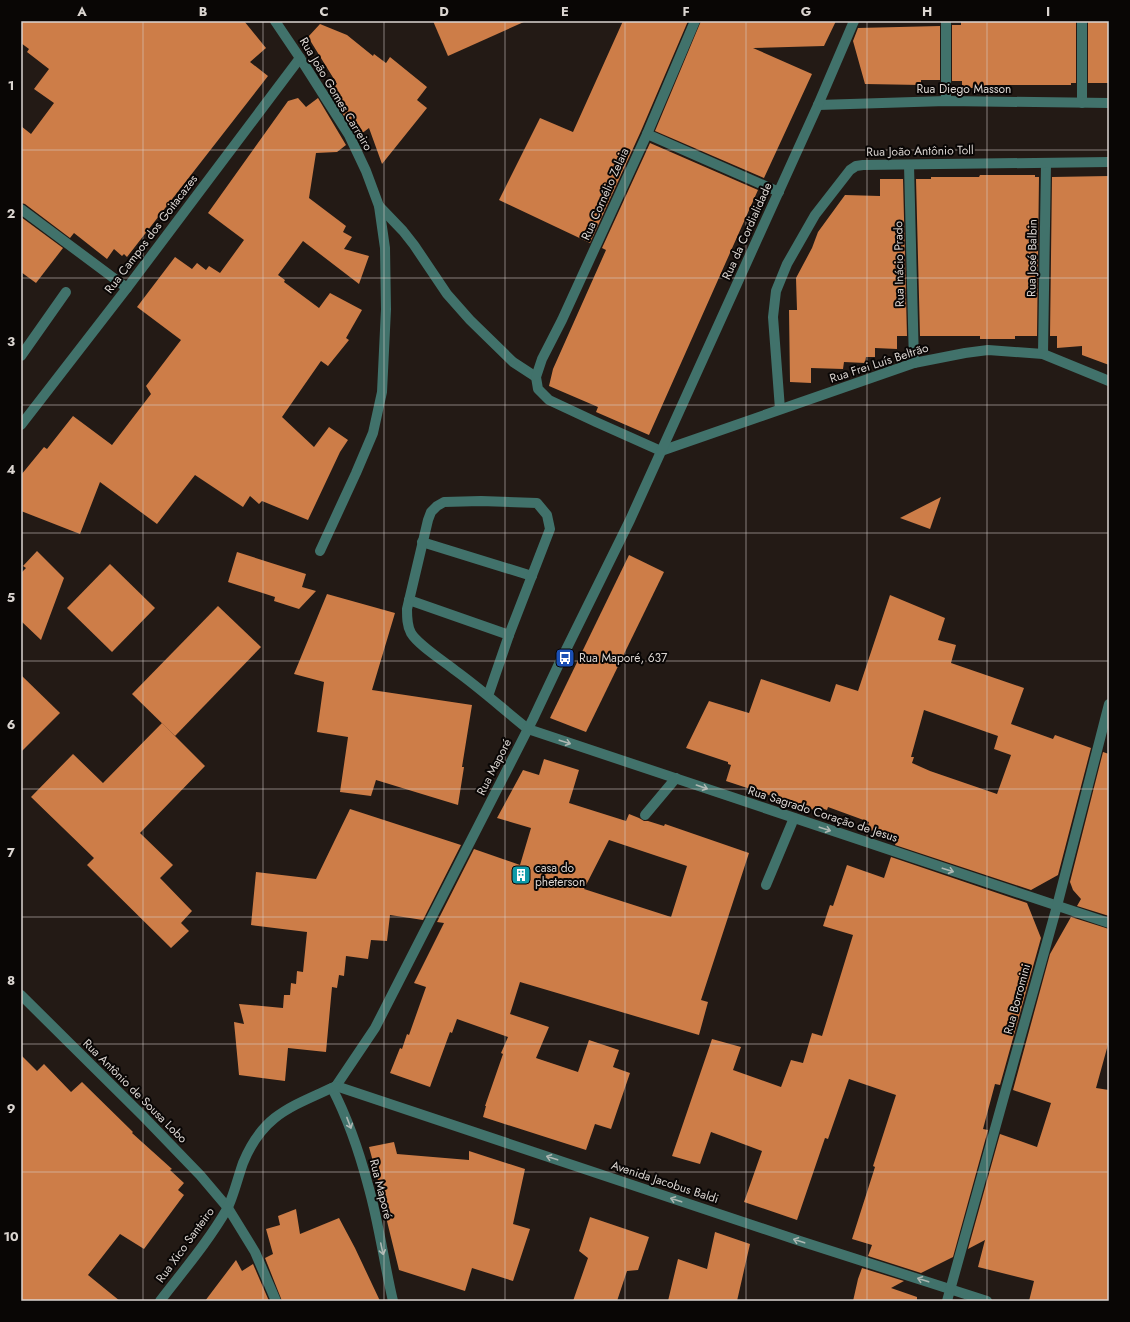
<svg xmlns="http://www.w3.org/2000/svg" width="1130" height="1322" font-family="Jost,sans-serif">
<rect width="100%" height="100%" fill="#231a15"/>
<g fill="#cd7d48" fill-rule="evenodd">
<polygon points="21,21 244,21 266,48 250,62 268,76 127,257 124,254 122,256 114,249 107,259 74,233 70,238 25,204 21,203 21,126 31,134 54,103 34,89 49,69 27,52 29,49 21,43"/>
<polygon points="433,21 526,21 448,56"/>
<polygon points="623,21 688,21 641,131 590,243 499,200 540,118 573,132"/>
<polygon points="701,21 836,21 824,46 753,48 812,74 764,178 655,131"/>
<polygon points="961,21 1076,21 1076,83 1071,83 1071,85 987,85 987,88 962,88 962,81 952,81 952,25 961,25"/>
<rect x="1088" y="21" width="21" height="62"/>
<polygon points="320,24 347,35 373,56 374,54 386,63 390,57 427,87 417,100 427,108 382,164 369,128 357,137 328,90 337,84 308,37"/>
<polygon points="940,26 940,80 921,80 921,85 865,84 853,41 858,28"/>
<polygon points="298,98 306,107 318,98 346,145 337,152 316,153 309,198 346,226 343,232 352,237 344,249 369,256 359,284 303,241 278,275 285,280 284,282 319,308 330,293 362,310 346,338 349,340 328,366 321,361 282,417 314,447 329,427 348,440 340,452 308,520 262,501 259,504 250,496 243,507 195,475 157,524 100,482 80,534 21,511 21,475 44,447 47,449 73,416 112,445 151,394 146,386 181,340 137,307 175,257 192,269 197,263 206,270 209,266 220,273 244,240 208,213 288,101"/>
<polygon points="650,143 758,190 649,435 596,412 598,407 549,386 553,369 606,250 602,248"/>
<polygon points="980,175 1035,175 1035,177 1039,177 1037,336 1015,336 1015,339 980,339 980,336 920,336 916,179 931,179 931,177 979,177"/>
<polygon points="1109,176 1109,365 1082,355 1082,346 1057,348 1057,336 1050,336 1052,177"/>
<polygon points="880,179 903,179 907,336 897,336 897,349 875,348 875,357 866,357 865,363 844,362 843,369 811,368 811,383 790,382 789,310 797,310 796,278 812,248 818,232 845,195 880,196"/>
<polygon points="21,217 63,248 36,283 21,272"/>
<polygon points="941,497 930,529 900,518"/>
<polygon points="37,551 64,578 41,640 21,621 21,573 26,568 23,566"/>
<polygon points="237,552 306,574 302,587 316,591 299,609 274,601 275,597 228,582"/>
<polygon points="629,555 664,572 586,732 550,718"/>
<polygon points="110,564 155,608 112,652 67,608"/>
<polygon points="327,594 395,613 372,690 472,705 462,767 464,767 458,805 376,780 371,796 340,792 348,737 317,732 324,682 294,674"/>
<path d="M890 595 945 618 938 640 956 645 951 663 1024 688 1011 724 1053 739 1055 735 1091 748 1058 875 1031 890 895 845 897 839 867 829 869 822 828 807 827 810 815 806 814 810 726 781 731 765 728 764V762L686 748 709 701 749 713 761 679 830 702 836 684 858 691ZM924 710 998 736 994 749 1011 755 997 794 930 771 912 763 914 757H911Z"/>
<polygon points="218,606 261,647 175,736 132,694"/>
<polygon points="21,675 60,713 21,752"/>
<polygon points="162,723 205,766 140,833 173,865 160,878 192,911 181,923 189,931 171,948 87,865 94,858 31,797 73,754 103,783"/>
<polygon points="1103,752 1109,754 1109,916 1077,906 1081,899 1073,890 1070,882"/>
<path d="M544 759 579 770 569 803 626 821 629 814 639 818 644 821H648L664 826 665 824 749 853 701 1000 708 1002 699 1035 520 982 510 1014 549 1027 536 1058 578 1072 589 1040 619 1050 613 1067 630 1073 611 1129 595 1124 586 1150 483 1117 486 1106H485L503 1054 501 1053 508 1037 457 1019 452 1033 450 1032 430 1087 390 1073 400 1048 402 1049 407 1034 409 1035 426 987 414 983 444 923 437 922 474 849 520 865 531 828 497 818 523 770 539 775ZM609 840 687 866 671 917 584 889Z"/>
<polygon points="350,809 461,845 423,920 390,915 387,941 371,940 368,959 346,956 344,976 339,975 337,988 332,987 326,1052 288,1048 285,1081 239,1075 234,1022 244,1024 239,1004 283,1008 284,995 290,995 291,983 296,984 297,971 303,972 307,932 251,925 256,872 316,879"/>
<polygon points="891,857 1027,903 1041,938 1000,1085 995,1084 983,1129 988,1130 953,1257 921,1273 868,1256 872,1245 852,1239 875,1167 873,1166 896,1095 849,1079 828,1139 825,1138 797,1220 744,1202 762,1151 711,1132 700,1164 672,1156 712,1039 741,1047 733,1070 781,1087 791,1060 803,1063 812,1033 822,1036 853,935 823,926 830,905 833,906 847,865 884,878"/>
<polygon points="1071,917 1109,929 1109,1041 1096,1088 1109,1090 1109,1301 1029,1301 1034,1281 978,1267 985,1240 968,1249 1000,1134 1037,1147 1051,1103 1013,1090 1050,954"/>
<polygon points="21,1055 37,1071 44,1064 71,1092 82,1082 133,1132 132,1133 172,1169 170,1170 184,1183 178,1190 184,1195 144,1249 120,1234 88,1275 120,1301 21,1301"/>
<polygon points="394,1142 397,1154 469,1160 469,1151 525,1169 513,1224 530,1229 513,1281 472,1268 465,1291 399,1270 384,1209 386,1210 369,1147"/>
<polygon points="296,1209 300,1234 339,1218 355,1248 380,1301 282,1301 265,1258 273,1254 266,1229 280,1225 278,1216"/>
<polygon points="590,1217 649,1237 638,1270 627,1271 617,1301 573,1301 588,1258 579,1251"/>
<polygon points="715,1232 750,1244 737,1301 668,1301 678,1259 707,1269"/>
<polygon points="236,1260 242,1271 253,1264 269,1301 205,1301"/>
<polygon points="862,1268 904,1281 891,1288 917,1297 917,1301 853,1301 858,1279"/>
</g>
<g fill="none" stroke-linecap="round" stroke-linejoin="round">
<g stroke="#41726b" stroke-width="10">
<polyline points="275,21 300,58 349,135 366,171 379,206 385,248 386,309 382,392 373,433 356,473 320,551"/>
<polyline points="946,21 946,101"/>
<polyline points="1082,103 1082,21"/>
<polyline points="818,105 946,101 1109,103"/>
<polyline points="647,134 779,192"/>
<polyline points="909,165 914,363"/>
<polyline points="379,206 403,231 414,245 447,294 470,320 513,362 536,377"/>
<polyline points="21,209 127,288"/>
<polyline points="1043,354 1046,163"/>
<polyline points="21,356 66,292"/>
<polyline points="780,409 773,317 776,291 787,264 815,215 850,170 856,166 863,165 1109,162"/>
<polyline points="21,425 127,288 300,58"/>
<polyline points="661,451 596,422 549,400 538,389 536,377 542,359 562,320 647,134 695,21"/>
<polyline points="661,451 914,363 965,353 988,350 1043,354 1109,381"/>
<polyline points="422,542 532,576"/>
<polyline points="409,600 509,635"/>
<path d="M488 696 509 635 550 529 547 515 537 503 481 501 444 502 437 506 431 512 428 520 407 609C407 617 407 626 411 633 418 645 445 662 456 671 481 689 504 710 528 729L1109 923"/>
<polyline points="645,815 676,778"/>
<polyline points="766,885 794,818"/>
<polyline points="21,995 143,1116 200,1175 228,1208 255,1252 276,1301"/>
<polyline points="336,1086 375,1028 533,719 558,666 630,520 818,105 854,21"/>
<polyline points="336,1086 800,1241 987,1301"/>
<path d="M332 1088C348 1119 359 1151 368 1185 379 1223 384 1263 393 1301"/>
<path d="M160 1301C183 1271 208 1242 227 1209 233 1198 238 1177 243 1163 263 1114 291 1107 336 1086"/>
<polyline points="947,1301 1057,906 1109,704"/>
</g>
</g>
<defs><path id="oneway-shaft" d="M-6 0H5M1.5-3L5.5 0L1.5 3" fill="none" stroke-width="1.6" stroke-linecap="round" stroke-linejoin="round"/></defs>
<g stroke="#adb7b2">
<use href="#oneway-shaft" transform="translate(565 742) rotate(18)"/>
<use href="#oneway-shaft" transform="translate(702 787) rotate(19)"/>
<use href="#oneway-shaft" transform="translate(825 829) rotate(18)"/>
<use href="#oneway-shaft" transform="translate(948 870) rotate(18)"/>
<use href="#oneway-shaft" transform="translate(349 1123) rotate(69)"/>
<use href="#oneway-shaft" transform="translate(552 1158) rotate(-162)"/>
<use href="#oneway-shaft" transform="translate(676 1200) rotate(-162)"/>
<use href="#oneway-shaft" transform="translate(799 1241) rotate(-162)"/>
<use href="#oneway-shaft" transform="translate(382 1249) rotate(78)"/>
<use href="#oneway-shaft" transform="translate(923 1280) rotate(-162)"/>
</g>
<path fill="none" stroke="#dbd5d1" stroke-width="1" stroke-opacity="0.55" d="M143 21V1301M263 21V1301M384 21V1301M505 21V1301M625 21V1301M746 21V1301M867 21V1301M987 21V1301M21 150H1109M21 278H1109M21 405H1109M21 533H1109M21 661H1109M21 789H1109M21 917H1109M21 1044H1109M21 1172H1109"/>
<defs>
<symbol id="bus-square" viewBox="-11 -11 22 22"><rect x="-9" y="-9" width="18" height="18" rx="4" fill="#1a4fb4" stroke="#090605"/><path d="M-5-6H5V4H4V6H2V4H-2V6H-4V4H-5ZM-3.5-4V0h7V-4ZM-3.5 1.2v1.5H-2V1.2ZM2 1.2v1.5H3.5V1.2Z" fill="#fff"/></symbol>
<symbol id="building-square" viewBox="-11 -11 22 22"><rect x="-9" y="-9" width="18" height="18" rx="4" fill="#0f9aa8" stroke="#090605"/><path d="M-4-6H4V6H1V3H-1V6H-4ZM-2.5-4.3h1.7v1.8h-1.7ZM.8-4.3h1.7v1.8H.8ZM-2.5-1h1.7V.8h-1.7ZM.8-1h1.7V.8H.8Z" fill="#fff"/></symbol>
</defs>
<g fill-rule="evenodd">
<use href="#bus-square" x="554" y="647" width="22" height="22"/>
<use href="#building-square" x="510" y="864" width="22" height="22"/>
</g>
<g text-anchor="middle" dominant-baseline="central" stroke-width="4" stroke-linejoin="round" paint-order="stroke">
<g font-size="12" fill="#dbd5d1" stroke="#090605">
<text x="964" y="89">Rua Diego Masson</text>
<text transform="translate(336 94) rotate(59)">Rua João Gomes Carreiro</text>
<text transform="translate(920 151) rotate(-1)">Rua João Antônio Toll</text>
<text transform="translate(605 194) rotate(-66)">Rua Cornélio Zelaia</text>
<text transform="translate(747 231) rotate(-66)">Rua da Cordialidade</text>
<text transform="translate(151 234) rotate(-53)">Rua Campos dos Goitacazes</text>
<text transform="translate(1032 258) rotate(-89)">Rua José Balbin</text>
<text transform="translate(899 264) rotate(-91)">Rua Inácio Prado</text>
<text transform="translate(879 363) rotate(-18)">Rua Frei Luís Beltrão</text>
<text transform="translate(494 767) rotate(-63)">Rua Maporé</text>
<text transform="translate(823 814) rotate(18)">Rua Sagrado Coração de Jesus</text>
<text transform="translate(1017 999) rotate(-75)">Rua Borromini</text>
<text transform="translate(135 1091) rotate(45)">Rua Antônio de Sousa Lobo</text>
<text transform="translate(665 1182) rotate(18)">Avenida Jacobus Baldi</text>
<text transform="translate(381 1189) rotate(76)">Rua Maporé</text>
<text transform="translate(185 1245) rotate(-54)">Rua Xico Santeiro</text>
</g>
<g font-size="12" fill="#dbd5d1" stroke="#090605" text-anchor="start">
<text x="579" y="658">Rua Maporé, 637</text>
<text x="535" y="868">casa do<tspan x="535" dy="14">pheterson</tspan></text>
</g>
</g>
<rect width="1130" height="1322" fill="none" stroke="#090605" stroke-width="44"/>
<rect x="22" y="22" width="1086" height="1278" fill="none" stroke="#dbd5d1" stroke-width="1.5"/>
<g font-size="13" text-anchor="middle" font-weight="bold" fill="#dbd5d1">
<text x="82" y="16">A</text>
<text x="203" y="16">B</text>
<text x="324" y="16">C</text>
<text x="444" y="16">D</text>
<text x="565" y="16">E</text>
<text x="686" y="16">F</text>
<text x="806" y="16">G</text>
<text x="927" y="16">H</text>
<text x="1048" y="16">I</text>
<text x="11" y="90">1</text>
<text x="11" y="218">2</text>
<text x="11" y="346">3</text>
<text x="11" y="474">4</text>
<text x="11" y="602">5</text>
<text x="11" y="729">6</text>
<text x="11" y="857">7</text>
<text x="11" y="985">8</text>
<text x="11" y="1113">9</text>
<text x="11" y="1241">10</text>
</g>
</svg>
